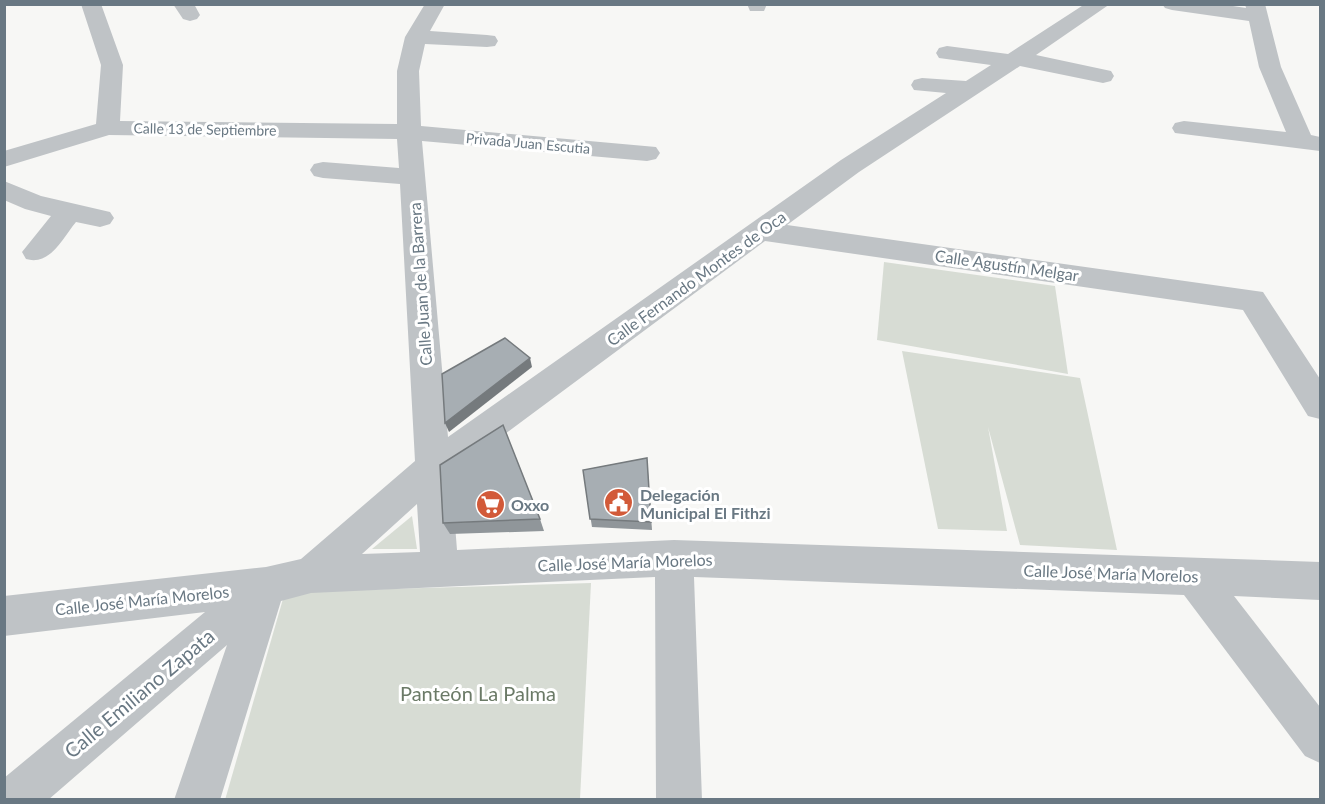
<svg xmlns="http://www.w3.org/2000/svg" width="1325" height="804" font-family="Lato,sans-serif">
<rect width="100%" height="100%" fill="#f7f7f5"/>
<g fill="#d7dcd4">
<polygon points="884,262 1055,286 1068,374 877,340"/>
<polygon points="902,351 1080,378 1117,550 1020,545 988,427 1007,531 938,529"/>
<polygon points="412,516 417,549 372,549"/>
<polygon points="591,583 580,799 225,800 285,592"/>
</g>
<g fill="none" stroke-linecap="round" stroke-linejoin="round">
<g fill="#bfc3c6" fill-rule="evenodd">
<path d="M81 4H101L123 65 120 121 397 124V71L405 37 425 4H445L430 31 487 35 495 36 498 41 495 46 487 47 425 44 419 71 421 126 656 147 660 153 656 159 647 161 422 141 448 437 841 160 946 93 914 90 911 85 914 80 922 78 966 81 991 65 939 58 936 53 939 48 947 46 1008 54 1085 4H1110L1036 55 1111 71 1114 76 1111 81 1103 83 1020 66 859 172 787 225 1263 292 1320 379V419L1308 416 1243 310 765 241 451 474 457 550 674 540 1320 562V600L1234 596 1320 707V763L1305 756 1184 595 694 577 702 800H656L655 577 311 593 281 601 220 800H174L227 645 48 800H4V778L205 612 4 636V596L266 567 301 559 415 461 400 184 323 178 314 176 310 170 314 164 323 162 399 168 397 139 109 135 4 167V151L96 124 101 65ZM417 504 420 552 362 554Z"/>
<polygon points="173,4 194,4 200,15 197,19 190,21 183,19"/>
<polygon points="747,4 767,4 764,11 750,11"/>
<polygon points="1162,4 1220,4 1246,8 1245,4 1265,4 1281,67 1311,135 1320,137 1320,151 1175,133 1172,128 1175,123 1184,121 1286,132 1259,67 1249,21 1172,10 1165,8"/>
<path d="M4 181 41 196 110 212 114 218 110 224 100 227 76 222C62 239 50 266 26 259L22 252 51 216 25 209 4 200Z"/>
</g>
</g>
<g fill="#90969a">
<polygon points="647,458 652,530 592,527 583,470"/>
<polygon points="540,519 544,531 450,534 443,523"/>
</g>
<polygon fill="#757a7d" points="530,358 532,367 449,432 445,423"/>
<g fill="#a7aeb3" stroke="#757a7d" stroke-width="1.5">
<polygon points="505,338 530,358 445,423 442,374"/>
<polygon points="503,425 540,519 443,523 440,465"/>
<polygon points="647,458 651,522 590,519 583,470"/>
</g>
<defs>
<symbol id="civic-disc" viewBox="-11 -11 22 22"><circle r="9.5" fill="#d25a39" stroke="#fff"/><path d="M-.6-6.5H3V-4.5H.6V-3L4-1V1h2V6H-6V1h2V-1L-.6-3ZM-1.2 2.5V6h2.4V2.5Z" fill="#fff"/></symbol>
<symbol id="supermarket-disc" viewBox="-11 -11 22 22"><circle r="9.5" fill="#d25a39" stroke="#fff"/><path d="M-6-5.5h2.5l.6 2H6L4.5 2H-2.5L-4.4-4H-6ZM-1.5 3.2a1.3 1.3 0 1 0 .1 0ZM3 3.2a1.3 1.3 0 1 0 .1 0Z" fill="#fff"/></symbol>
</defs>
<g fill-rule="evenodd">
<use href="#civic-disc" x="602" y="486" width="33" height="33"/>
<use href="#supermarket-disc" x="474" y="488" width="33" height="33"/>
</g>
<g text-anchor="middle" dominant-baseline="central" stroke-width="6" stroke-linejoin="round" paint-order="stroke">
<g font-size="14" fill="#697883" stroke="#fff">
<text transform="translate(205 129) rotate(1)">Calle 13 de Septiembre</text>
<text transform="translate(528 143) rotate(5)">Privada Juan Escutia</text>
</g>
<g font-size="16" fill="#697883" stroke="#fff">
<text transform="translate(1007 265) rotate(8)">Calle Agustín Melgar</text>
<text transform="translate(696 278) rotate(-36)">Calle Fernando Montes de Oca</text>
<text transform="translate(420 284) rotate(-94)">Calle Juan de la Barrera</text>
<text transform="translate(625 562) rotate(-2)">Calle José María Morelos</text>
<text transform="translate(1111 573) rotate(2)">Calle José María Morelos</text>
<text transform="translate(142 600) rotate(-6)">Calle José María Morelos</text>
</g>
<g font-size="16" font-weight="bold" fill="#697883" stroke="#fff" text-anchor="start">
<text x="640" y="494">Delegación<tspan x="640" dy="18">Municipal El Fithzi</tspan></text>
<text x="511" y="504">Oxxo</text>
</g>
<g font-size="20" fill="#697883" stroke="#fff">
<text transform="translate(139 693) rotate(-40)">Calle Emiliano Zapata</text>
</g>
<g font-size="20" fill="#6b7a67" stroke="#fff">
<text x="478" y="693">Panteón La Palma</text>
</g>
</g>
<rect width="1325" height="804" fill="none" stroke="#697883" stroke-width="12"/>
</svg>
